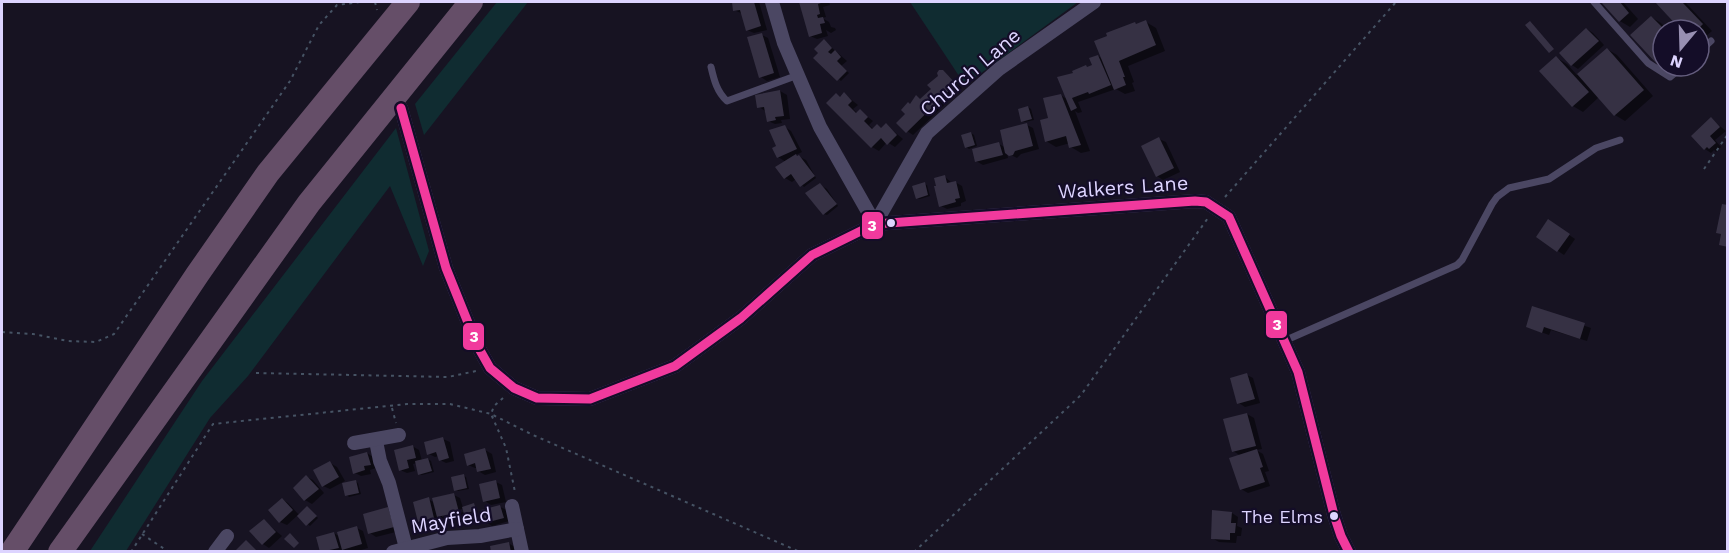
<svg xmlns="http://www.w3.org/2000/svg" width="1729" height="553" font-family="'Work Sans',sans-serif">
<rect width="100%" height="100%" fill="#171322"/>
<g fill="#102c31">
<polygon points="497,2 528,2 424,135 415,104"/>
<polygon points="910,2 1078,2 965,85"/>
<polygon points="396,128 429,251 423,266 390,186 248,376 210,418 126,551 90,551 202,381"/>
</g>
<g fill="#0007">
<polygon points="733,2 759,2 767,30 754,33 747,30 743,14 734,10"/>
<polygon points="801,2 829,2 830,5 823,7 826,17 822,18 829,22 831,27 835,28 836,30 831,33 826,30 828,36 817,39 810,36"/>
<polygon points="1603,2 1623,2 1638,19 1630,27 1620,21"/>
<polygon points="1657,2 1685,2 1712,31 1699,42 1699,30 1683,30"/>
<polygon points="1651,17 1661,23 1668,30 1663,30 1663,66 1673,66 1669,70 1659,64"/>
<polygon points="1146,22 1156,28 1165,51 1128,66 1134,82 1132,83 1135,91 1125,94 1116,89 1078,102 1082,112 1078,113 1075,111 1090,151 1081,153 1071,147 1070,143 1056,147 1046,141 1050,119 1060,95 1067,99 1094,66 1098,56 1103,59 1135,23 1138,25"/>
<polygon points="1587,29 1593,33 1604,45 1578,69 1572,65"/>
<polygon points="762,35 768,38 780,77 767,81 761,77"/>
<polygon points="824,41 847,61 841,66 849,73 841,81 829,70"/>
<polygon points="1607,49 1617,55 1653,96 1625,121 1615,115 1599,97 1583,112 1573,106 1541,72 1557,58 1567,64 1577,75"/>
<polygon points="942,72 962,88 913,135 907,131 907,114 933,89"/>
<polygon points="780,91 787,95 790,119 781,120 782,123 775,124 768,121 765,111 759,107"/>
<polygon points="844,94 858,105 853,109 858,114 860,111 873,121 869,125 873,129 877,126 882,129 886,125 903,139 895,147 887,142 879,151 872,147 828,103 836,95 841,98"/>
<polygon points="1028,107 1031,109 1034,120 1025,122 1023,121"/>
<polygon points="1711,119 1726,131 1715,140 1721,147 1716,152 1714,150 1711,153 1705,149"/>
<polygon points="1027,125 1033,128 1039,149 1021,154 1017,158 1007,153 1008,158 983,165 976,161 999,144 1006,148"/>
<polygon points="785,127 791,131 802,152 796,155 806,160 816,178 804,187 796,179 792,182 785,178 778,168 786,162 778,157 778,146"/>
<polygon points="971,133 974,135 977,146 969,149 966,147"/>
<polygon points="1159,139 1166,142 1180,172 1163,180 1157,176"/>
<polygon points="945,177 952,183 955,182 962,186 966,201 961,203 961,206 947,209 941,206 938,187"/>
<polygon points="924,184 927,185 930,196 920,199 917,198"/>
<polygon points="820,185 827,189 838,206 827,215 824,214"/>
<polygon points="1555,225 1575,239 1564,255 1558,251"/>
<polygon points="1533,308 1591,328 1587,341 1551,330 1549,335 1527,327"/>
<polygon points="1247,375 1253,378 1260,403 1245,407 1239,403"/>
<polygon points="1247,414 1254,418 1262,449 1256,450 1263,454 1269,471 1265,472 1270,486 1248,493 1241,489 1241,456 1233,451"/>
<polygon points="443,439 450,442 454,461 446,463 440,460 439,456 435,457 429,454"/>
<polygon points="412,446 419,450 422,461 428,459 431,461 434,472 422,475 419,474 417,463 413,464 415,471 407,473 400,470"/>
<polygon points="485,450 492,454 496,472 485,475 478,471 478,468 475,468 468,465"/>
<polygon points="367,453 373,457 376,468 370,470 371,474 361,476 355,473"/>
<polygon points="330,463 337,467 345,481 330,489 323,486"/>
<polygon points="464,476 466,477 469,489 458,491 456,490"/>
<polygon points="307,477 313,480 324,493 312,504 305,500"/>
<polygon points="355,481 358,483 361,494 349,497 347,495"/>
<polygon points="496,482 502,485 506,502 491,505 485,501"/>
<polygon points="454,495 460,498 463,508 473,505 478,512 468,514 464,512 466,508 442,514 442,517 464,512 465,515 445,520 439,516 440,521 426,525 419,521 428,499 435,503"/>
<polygon points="282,499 288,503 300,516 310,510 318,518 310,526 298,515 287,525 280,522"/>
<polygon points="500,507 507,510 509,521 492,526 486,522"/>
<polygon points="388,509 395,512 400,531 376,537 370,533"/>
<polygon points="1232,513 1238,517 1237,526 1242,528 1241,536 1237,536 1236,543 1219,542 1212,538"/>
<polygon points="264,521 282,536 269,548 263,544"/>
<polygon points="357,528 363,531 368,548 354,552 322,552 334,533 340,537"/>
<polygon points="508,543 515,547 516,552 493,552"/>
</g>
<g fill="#363144">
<polygon points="732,2 754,2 761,26 746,31 740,10 733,11"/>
<polygon points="799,2 824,2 818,4 820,14 817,15 818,18 823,17 825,23 820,24 822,33 809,37"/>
<polygon points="1601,2 1620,2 1629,13 1619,22"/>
<polygon points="1655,2 1682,2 1703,24 1697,30 1681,30"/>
<polygon points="1651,16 1665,30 1663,30 1663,61 1658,65 1630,35"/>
<polygon points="1146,20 1156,45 1119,61 1125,77 1123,77 1126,85 1114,90 1094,41 1107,36 1106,33 1135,22 1136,24"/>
<polygon points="1530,21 1554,49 1549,53 1525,25"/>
<polygon points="1586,28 1599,41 1571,66 1559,53"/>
<polygon points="762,33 774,73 759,78 747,37"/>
<polygon points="824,39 832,48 828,52 831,54 835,50 841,57 837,61 847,71 837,81 813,58 818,53 814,49"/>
<polygon points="1607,48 1644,90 1614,116 1577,74"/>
<polygon points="1098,55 1111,85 1089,94 1088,92 1072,98 1077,108 1071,111 1057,77 1073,73 1072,71 1086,65 1087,67 1092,65 1089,58"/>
<polygon points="1556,56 1589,92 1572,107 1539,71"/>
<polygon points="939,70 943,70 956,84 906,133 896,123 905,114 901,110 908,102 910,104 916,95 920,99 931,89 927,85 938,76 937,73"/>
<polygon points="780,90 784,116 775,117 776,120 767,122 764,107 757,108 755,95"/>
<polygon points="844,92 852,101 848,105 856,113 860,109 868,117 864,121 872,129 877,124 881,128 886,123 897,135 887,145 881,138 871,148 826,103 836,93 840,97"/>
<polygon points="1061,94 1081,145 1069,148 1066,136 1045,142 1040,120 1048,118 1043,98"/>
<polygon points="1028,106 1032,119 1021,122 1018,109"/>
<polygon points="1711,117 1720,127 1710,136 1716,143 1709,149 1707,147 1704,150 1691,136"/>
<polygon points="1027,123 1033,146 1015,151 1013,155 1009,156 1005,153 1000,130"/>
<polygon points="785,125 797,149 777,158 772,148 776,146 769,130"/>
<polygon points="971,132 975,145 965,148 961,135"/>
<polygon points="1159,137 1174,168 1156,177 1141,146"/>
<polygon points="999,142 1003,155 975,162 972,149"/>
<polygon points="796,154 797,156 799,155 815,176 800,187 791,174 784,179 775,167"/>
<polygon points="945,175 947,183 956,181 960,198 955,199 956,202 939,207 934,186 936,186 934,178"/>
<polygon points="925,182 928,195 916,199 912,186"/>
<polygon points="820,183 837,204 823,215 805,193"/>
<polygon points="1722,204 1728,205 1728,247 1719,245 1721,234 1716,233"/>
<polygon points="1548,219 1570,234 1557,252 1536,237"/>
<polygon points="1532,306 1585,323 1580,339 1544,327 1542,333 1526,327"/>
<polygon points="1247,373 1255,399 1237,404 1230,378"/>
<polygon points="1247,413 1256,446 1232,452 1223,419"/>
<polygon points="443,437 449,458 439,461 436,452 427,455 424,442"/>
<polygon points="413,445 416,458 407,460 409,468 399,471 394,450"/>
<polygon points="485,448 491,469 477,472 475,463 467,466 464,454"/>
<polygon points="1257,449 1263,467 1260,468 1265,482 1240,490 1229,458"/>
<polygon points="367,452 371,465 364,466 365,470 353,474 349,457"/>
<polygon points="428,458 432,471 418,475 415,461"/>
<polygon points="330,461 339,477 322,487 313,470"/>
<polygon points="464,474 467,488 454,491 451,477"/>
<polygon points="306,475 319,489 304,501 293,488"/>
<polygon points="356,480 359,493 345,496 342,483"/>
<polygon points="496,480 500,498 483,502 479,484"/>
<polygon points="454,493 459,512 437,517 432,498"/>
<polygon points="429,497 434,518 418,522 413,502"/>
<polygon points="282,498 293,510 279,523 268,510"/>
<polygon points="474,503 476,510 464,514 462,507"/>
<polygon points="500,505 504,518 485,523 481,510"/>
<polygon points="307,506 317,516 306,526 297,516"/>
<polygon points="388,507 394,527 368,534 363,514"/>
<polygon points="1212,510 1232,512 1231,523 1236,523 1235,533 1230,533 1230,540 1211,539"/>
<polygon points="264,519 276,532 262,545 249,531"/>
<polygon points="357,526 362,544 342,550 337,532"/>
<polygon points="334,532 339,548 320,552 316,537"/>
<polygon points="290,533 299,543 294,548 284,539"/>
<polygon points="246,540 256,550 254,552 234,552"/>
<polygon points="509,542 511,552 491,552 490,546"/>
</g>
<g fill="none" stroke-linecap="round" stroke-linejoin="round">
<g stroke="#465364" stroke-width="2" stroke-dasharray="3 4.5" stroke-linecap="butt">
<polyline points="375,2 377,10"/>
<polyline points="1704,169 1728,134"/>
<polyline points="1225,197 1396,2"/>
<polyline points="2,332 33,334 68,341 96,342 114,334 290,81 319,25 337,5 360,2"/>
<polyline points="256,373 448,377 476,371"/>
<polyline points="503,398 494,406 491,414 506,448 515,492"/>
<polyline points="392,408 396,423"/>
<polyline points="142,534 169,552"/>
<polyline points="131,552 213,424 407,404 450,404 491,414 533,435 800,552"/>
<polyline points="914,552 1081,395 1208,218"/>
</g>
<g stroke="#4b4763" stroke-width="7">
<polyline points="1594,2 1648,63 1670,77 1683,66"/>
<polyline points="1699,52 1711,41"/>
<path d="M711 67C714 80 717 92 727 101L798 75"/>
<polyline points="1284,341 1457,265 1462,260 1492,204 1497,197 1509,188 1549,179 1596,148 1620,140"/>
</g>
<g stroke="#4b4763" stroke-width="14">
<polyline points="772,2 784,43 820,127 875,224"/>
<polyline points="401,108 446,268 477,345 490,368 514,388 537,398 590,399 675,366 741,318 812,255 875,224 1195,201 1206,202 1229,217 1298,372 1334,515 1341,536 1349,552"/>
<polyline points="875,224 927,133 999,69 1094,2"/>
<polyline points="376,441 380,461 389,483 406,548"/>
<polyline points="354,443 399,435"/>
<polyline points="512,506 522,552"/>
<polyline points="215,552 227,536"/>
<polyline points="393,552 447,538 480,536 517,529"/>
</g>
<g stroke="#654e68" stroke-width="24">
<polyline points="12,552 197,275 268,173 408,2"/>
<polyline points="60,552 309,203 471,2"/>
</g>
<defs>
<polyline id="bus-1" points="401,108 446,268 477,345 490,368 514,388 537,398 590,399 675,366 741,318 812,255 875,224 1195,201 1206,202 1229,217 1298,372 1334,515 1341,536 1349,552"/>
</defs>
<use href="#bus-1" stroke="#140d28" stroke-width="14"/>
<use href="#bus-1" stroke="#f13a9d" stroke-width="9"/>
</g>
<g fill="#ddd4ff" stroke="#140d28" stroke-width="2">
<circle cx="891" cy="223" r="5"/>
<circle cx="1334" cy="516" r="5"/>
</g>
<g text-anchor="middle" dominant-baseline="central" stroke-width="4.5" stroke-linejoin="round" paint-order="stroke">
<g font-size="18" fill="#ddd4ff" stroke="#140d28" text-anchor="end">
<text x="1323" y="516">The Elms</text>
</g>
<g font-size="20" fill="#ddd4ff" stroke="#140d28">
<text transform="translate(970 72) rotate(-40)">Church Lane</text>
<text transform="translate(1123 187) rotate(-4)">Walkers Lane</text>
<text transform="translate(451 520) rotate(-9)">Mayfield</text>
</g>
</g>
<g stroke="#140d28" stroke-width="2">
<rect x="861" y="211" width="23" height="29" rx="6" fill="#f13a9d"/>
<rect x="1265" y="310" width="23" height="29" rx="6" fill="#f13a9d"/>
<rect x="462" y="322" width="23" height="29" rx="6" fill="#f13a9d"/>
</g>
<g font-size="16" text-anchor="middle" font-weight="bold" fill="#fff">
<text x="872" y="231">3</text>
<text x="1277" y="330">3</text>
<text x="474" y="342">3</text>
</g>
<rect width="1729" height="553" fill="none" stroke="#ddd4ff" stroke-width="6"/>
<g transform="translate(1681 48) rotate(199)"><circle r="28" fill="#140d28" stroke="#645d7e" stroke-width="1.5"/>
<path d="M0-4.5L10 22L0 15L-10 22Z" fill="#9890b2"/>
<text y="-9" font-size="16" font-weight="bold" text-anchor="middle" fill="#ddd4ff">N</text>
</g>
</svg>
